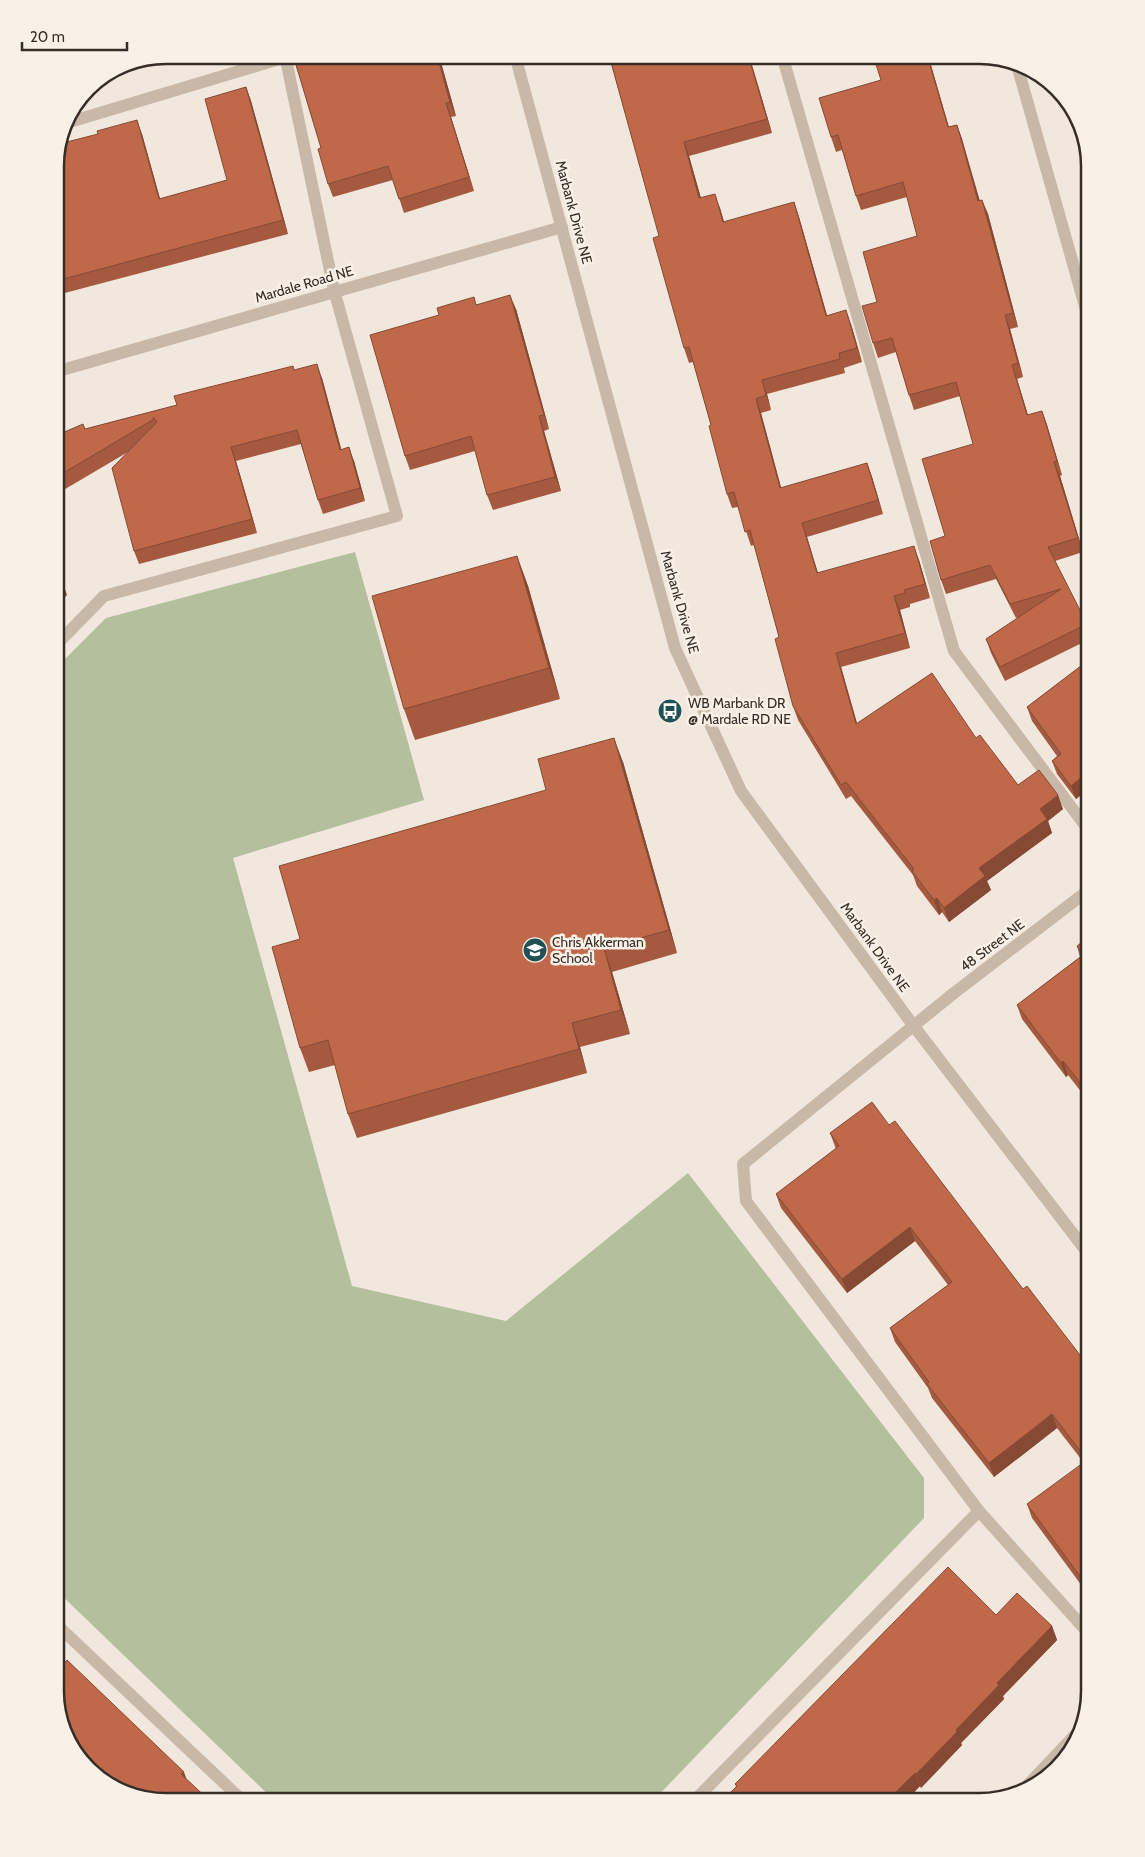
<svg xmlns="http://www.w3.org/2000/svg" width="1145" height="1857" font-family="Cabin,sans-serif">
<rect width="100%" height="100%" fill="#f1e7dc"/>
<polygon fill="#b3bf9d" points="355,552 424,800 233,858 352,1286 506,1321 688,1173 924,1478 924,1518 652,1802 276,1802 55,1589 55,669 106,618"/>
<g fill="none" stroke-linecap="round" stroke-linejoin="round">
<g stroke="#c8b8a8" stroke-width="12">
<polyline points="515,55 675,648 741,791 913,1025 1090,1256"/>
<polyline points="782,55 954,651 1090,832"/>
<polyline points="1017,65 1090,324"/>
<polyline points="63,124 286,57"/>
<polyline points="55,372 562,227"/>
<polyline points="55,646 104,596 397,516 334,290 285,55"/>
<polyline points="55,1623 244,1802"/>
<polyline points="1090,1635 979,1511 746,1201 743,1164 954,993 1090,889"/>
<polyline points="1021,1792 1079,1731"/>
<polyline points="693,1802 979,1511"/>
</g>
</g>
<g fill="#a55a40">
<polygon points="194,55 212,55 195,60"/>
<polygon points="293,55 440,55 439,56 456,116 451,117 474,191 404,213 393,180 333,197 328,184 321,148"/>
<polygon points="602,55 754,55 757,64 752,65 772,133 689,156 701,198 720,208 724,222 794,202 799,217 827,315 851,324 862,362 844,368 845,373 767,394 771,410 761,413 781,488 867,463 872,477 883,514 807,537 818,573 919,560 930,598 910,604 910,607 900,610 910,648 841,667 857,723 976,738 1018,785 1063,809 1048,821 1052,833 987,881 991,890 949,922 942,912 939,915 917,886 913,875 851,796 846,799 798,720 793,706 779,637 754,545 751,546 738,507 732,508 727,494 711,425 693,362 689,363 684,348 659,236 610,59 604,60"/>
<polygon points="928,55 949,127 957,125 962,139 979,201 982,200 988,214 1018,327 1010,329 1023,377 1017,379 1028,415 1042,411 1047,425 1062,475 1060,476 1083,552 1055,561 1087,624 1090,632 1090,639 1005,681 991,653 986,639 1019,617 1016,618 996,579 946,594 941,580 945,536 973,444 960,396 914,410 909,395 896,352 878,358 873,343 877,302 917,236 907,197 861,210 856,196 842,150 836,152 831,137 881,80"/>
<polygon points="246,87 251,101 288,234 61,294 56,281 142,134 160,199 227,180"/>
<polygon points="477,304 516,309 549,429 544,431 561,491 493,510 487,495 475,451 410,470 405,456"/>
<polygon points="295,370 322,378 341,449 354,461 365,501 323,514 318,500 301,444 236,461 257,533 139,564 134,551 128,452 55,495 55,436 85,429 177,405"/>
<polygon points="517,556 528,586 560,699 415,740 404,709"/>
<polygon points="1090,659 1090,788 1076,799 1057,774 1052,761 1057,756 1032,721 1027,707"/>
<polygon points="623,762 677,953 612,972 630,1034 580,1047 587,1073 357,1138 348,1114 335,1065 309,1072 300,1048 300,939 546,790"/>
<polygon points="1090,936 1090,1103 1068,1075 1066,1077 1022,1019 1017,1005 1080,957 1077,946"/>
<polygon points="889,1125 1023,1289 1090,1368 1090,1597 1032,1518 1027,1504 1084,1463 1057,1428 994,1477 932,1398 928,1388 895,1342 890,1328 948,1285 915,1241 847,1293 781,1208 776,1194 836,1149 830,1133"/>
<polygon points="996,1615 1052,1626 1057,1640 1003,1696 1004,1699 961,1743 962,1745 921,1788 920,1786 905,1802 721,1802 736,1787 735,1784"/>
</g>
<g fill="#864a34">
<polygon points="437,55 439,55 456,116 450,102"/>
<polygon points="749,55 752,65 772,133 767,119"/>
<polygon points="927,55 928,55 953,142 948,127"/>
<polygon points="246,87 251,101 288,234 283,220"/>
<polygon points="446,103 451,117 474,191 469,177"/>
<polygon points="137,120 142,134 164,213 159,199"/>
<polygon points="957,125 962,139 984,215 978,201"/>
<polygon points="684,142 689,156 705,213 699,198"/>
<polygon points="715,194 720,208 728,236 723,222"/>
<polygon points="982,200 988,214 1018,327 1013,313"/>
<polygon points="794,202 799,217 831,330 826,316"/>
<polygon points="510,295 516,309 549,429 544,415"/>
<polygon points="846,310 851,324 862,362 857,348"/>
<polygon points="1005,315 1010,329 1023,377 1018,363"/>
<polygon points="317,364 322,378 345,463 340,450"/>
<polygon points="1012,365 1017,379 1032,429 1027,415"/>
<polygon points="762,380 767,394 771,410 766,395"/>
<polygon points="756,399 761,413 785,502 780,488"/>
<polygon points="1042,411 1047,425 1062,475 1057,461"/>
<polygon points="539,416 544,431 561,491 555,477"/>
<polygon points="231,447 236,461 257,533 252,519"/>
<polygon points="349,447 354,461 365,501 360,488"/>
<polygon points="1054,462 1060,476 1083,552 1078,538"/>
<polygon points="867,463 872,477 883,514 878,500"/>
<polygon points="802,523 807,537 822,587 817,573"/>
<polygon points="914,546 919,560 930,598 925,584"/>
<polygon points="517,556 528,586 560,699 549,668"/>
<polygon points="62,581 67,595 55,607 55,588"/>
<polygon points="894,596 900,610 910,648 905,633"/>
<polygon points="836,653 841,667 861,738 856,724"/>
<polygon points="614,738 623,762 677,953 669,930"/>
<polygon points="1090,770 1090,788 1076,799 1071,786"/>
<polygon points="1058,795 1063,809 1048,821 1052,833 987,881 991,890 949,922 944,908 979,868 1040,809"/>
<polygon points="937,898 942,912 939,915 934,900"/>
<polygon points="604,948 612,972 630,1034 621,1010"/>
<polygon points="1090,986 1090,1005 1084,991"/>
<polygon points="572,1023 580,1047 587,1073 579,1049"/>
<polygon points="1063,1061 1068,1075 1066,1077 1061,1063"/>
<polygon points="910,1227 915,1241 847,1293 842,1279"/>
<polygon points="1052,1414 1057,1428 994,1477 989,1463"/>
<polygon points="1090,1585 1090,1594 1088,1587"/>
<polygon points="1052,1626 1057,1640 1003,1696 1004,1699 961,1743 962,1745 921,1788 916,1774 997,1683"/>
<polygon points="184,1772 189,1786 181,1774"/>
<polygon points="915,1773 920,1786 905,1802 894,1802 892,1796"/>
<polygon points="891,1795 893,1802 884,1802"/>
</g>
<g fill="#c0694a" stroke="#864a34">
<polygon points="293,55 437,55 450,102 446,103 469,177 399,199 388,166 328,184 318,149 321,148"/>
<polygon points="609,55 748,55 767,119 684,142 699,198 715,194 723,222 794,202 826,316 846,310 857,348 839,353 840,359 762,380 766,395 756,399 780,488 867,463 878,500 802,523 817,573 914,546 925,584 904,590 905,593 894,596 905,633 836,653 856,724 932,673 976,738 980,735 1018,785 1039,770 1058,795 1040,809 1047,819 979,868 985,876 944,908 937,898 934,900 912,871 914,869 846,782 841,785 793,706 775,639 779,637 750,530 745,532 734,492 727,494 709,426 711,425 689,347 684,348 653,238 659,236"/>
<polygon points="873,55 927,55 948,127 957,125 978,201 982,200 1013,313 1005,315 1018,363 1012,365 1027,415 1042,411 1057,461 1054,462 1078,538 1048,547 1087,624 1000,667 986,639 1061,589 1010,604 990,565 941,580 930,541 945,536 922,459 973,444 956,382 909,395 892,338 873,343 862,306 877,302 863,252 917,236 903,182 856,196 838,135 831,137 819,98 881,80"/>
<polygon points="246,87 283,220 56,281 55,276 55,159 59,144 98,134 97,131 137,120 159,199 227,180 205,99"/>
<polygon points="510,295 544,415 539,416 555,477 487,495 471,436 405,456 370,335 439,315 437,308 474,297 476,305"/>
<polygon points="317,364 340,450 349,447 360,488 318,500 297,430 231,447 252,519 134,551 112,468 157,422 153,417 154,419 55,478 55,436 83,424 85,429 177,405 174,396 293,366 294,370"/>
<polygon points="517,556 549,668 404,709 372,596"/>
<polygon points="55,574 62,581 55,588"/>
<polygon points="1090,659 1090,770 1071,786 1052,761 1061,754 1027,707"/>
<polygon points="614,738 669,930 604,948 621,1010 572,1023 579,1049 348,1114 328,1040 300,1048 272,947 300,939 279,866 546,790 538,759"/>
<polygon points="1090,936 1090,986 1084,991 1090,998 1090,1095 1063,1061 1061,1063 1017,1005 1083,955 1077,946"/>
<polygon points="872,1102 889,1125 895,1121 1023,1289 1027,1286 1090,1368 1090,1585 1088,1587 1027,1504 1087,1460 1052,1414 989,1463 927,1384 929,1382 890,1328 952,1282 910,1227 842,1279 776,1194 839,1146 830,1133"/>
<polygon points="948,1567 996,1615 1017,1593 1052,1626 997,1683 999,1685 956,1730 957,1732 916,1774 915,1773 892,1796 891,1795 884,1802 721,1802 737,1786 735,1784"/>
<polygon points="67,1660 184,1772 181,1774 211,1802 159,1802 104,1784 67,1741 55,1692 55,1673"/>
</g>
<defs>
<symbol id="bus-disc" viewBox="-11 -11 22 22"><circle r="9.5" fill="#205155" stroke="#f9f1e8"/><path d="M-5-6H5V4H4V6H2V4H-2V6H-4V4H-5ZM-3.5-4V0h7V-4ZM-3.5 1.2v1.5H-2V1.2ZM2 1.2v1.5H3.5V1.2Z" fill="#fff"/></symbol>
<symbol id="school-disc" viewBox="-11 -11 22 22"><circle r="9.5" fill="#205155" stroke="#f9f1e8"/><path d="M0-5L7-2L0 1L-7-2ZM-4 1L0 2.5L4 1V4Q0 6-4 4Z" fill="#fff"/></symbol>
</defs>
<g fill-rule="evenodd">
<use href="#bus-disc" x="656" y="697" width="28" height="28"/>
<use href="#school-disc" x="521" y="936" width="28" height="28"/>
</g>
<g text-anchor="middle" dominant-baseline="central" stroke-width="5" stroke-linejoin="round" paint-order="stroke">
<g font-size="14" fill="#362d28" stroke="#f9f1e8">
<text transform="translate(574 212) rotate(75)">Marbank Drive NE</text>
<text transform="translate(304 284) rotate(-16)">Mardale Road NE</text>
<text transform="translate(680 602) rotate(74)">Marbank Drive NE</text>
<text transform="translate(992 945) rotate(-37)">48 Street NE</text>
<text transform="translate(875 947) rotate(54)">Marbank Drive NE</text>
</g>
<g font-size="14" fill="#362d28" stroke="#f9f1e8" text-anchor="start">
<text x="688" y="703">WB Marbank DR<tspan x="688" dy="16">@ Mardale RD NE</tspan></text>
<text x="552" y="942">Chris Akkerman<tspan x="552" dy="16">School</tspan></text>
</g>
</g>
<path d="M0 0H1145V1857H0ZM166 64H979A102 102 0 0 1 1081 166V1691A102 102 0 0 1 979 1793H166A102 102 0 0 1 64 1691V166A102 102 0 0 1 166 64Z" fill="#f9f1e8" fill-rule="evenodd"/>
<path fill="none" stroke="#362d28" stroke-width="2.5" d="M166 64H979A102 102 0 0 1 1081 166V1691A102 102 0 0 1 979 1793H166A102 102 0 0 1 64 1691V166A102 102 0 0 1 166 64Z"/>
<path d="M22 42v8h105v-8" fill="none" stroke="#362d28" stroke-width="2.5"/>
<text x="30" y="42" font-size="15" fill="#362d28" stroke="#f9f1e8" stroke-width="4" paint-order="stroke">20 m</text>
</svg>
